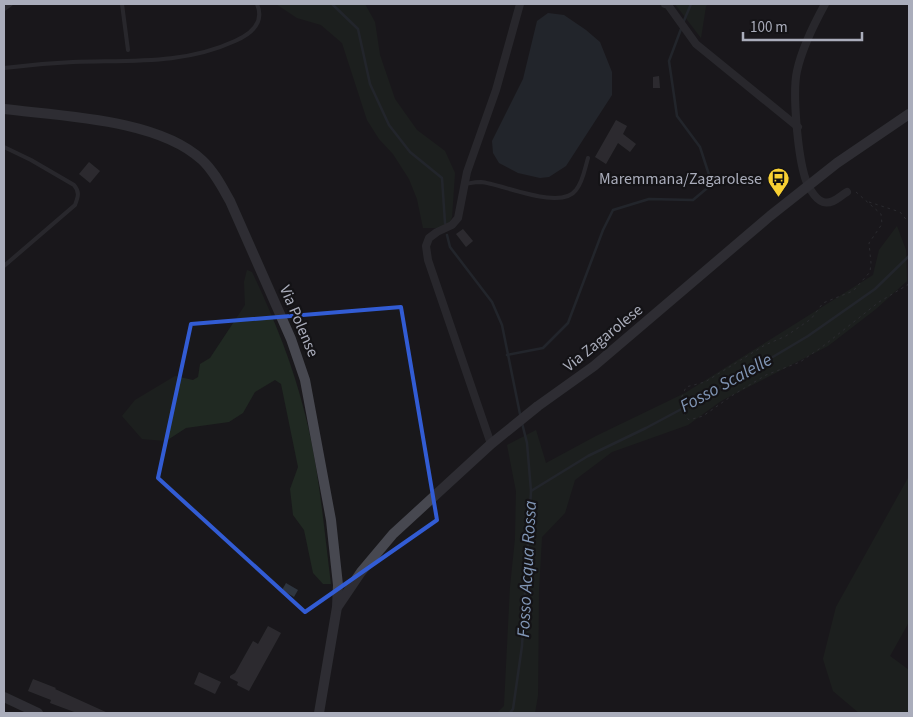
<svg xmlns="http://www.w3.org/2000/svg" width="913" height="717" font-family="'Source Sans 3',sans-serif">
<rect width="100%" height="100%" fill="#19181b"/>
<g fill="#202922">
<polygon points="276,4 365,4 375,22 380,55 395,99 417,130 445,151 455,173 452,217 449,224 439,228 423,228 417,199 409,179 393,154 379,139 367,120 342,43 321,25 297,18"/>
<polygon points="675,4 709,4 706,6 701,38"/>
<polygon points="897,226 906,250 907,281 876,309 828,346 721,401 688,425 612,452 575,480 565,513 542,537 539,589 538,695 535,713 497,713 504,706 510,587 515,539 516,491 507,445 536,430 546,463 596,436 685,393 873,275 879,250"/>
<path d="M247 270 252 272C274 318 293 365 305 414 319 468 324 529 331 584H323L313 573 304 530 293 515 290 489 298 467 281 384 275 380 255 392 243 413 229 422 186 428 166 441 142 439 122 416 135 400 175 376 193 380 198 377 200 364 210 358 245 305 244 282Z"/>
<polygon points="909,472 909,622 890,656 909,670 909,713 859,713 833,691 823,659 836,607 908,478"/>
</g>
<g fill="#2e353f">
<polygon points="548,13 564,15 586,30 600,42 612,72 612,95 566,166 549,177 540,178 518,173 499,163 493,153 492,141 523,79 537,21"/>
<polygon points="286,583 298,590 294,597 282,590"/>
</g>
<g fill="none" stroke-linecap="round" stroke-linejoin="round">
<g stroke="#2e353f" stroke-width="2.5">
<polyline points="332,4 358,29 370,84 389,125 410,152 442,178 445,223"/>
<polyline points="683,23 691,4"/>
<polyline points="447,235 450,247 492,302 502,325 520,414"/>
<polyline points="507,355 543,348 568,323 603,230 613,210 649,199 693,200 712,184 700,147 677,116 669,61 681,29"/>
<polyline points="531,491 588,456 646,428 719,389 808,336 875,289 909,256"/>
<polyline points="510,713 513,709 522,646 531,491 527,443 522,423"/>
</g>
</g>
<g fill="#434248">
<polygon points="659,76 660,88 653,88 653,77"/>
<polygon points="616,120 627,126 623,134 636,144 630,152 618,143 606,164 595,157"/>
<polygon points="89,162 100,171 90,183 79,174"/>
<polygon points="463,229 473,241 466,247 456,234"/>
<polygon points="268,626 281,633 249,691 237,685 238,682 230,678 230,676 235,673 253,641 258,644"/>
<polygon points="199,672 221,682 215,694 194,684"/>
<polygon points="33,679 56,688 55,689 108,713 77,713 50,703 51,700 28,691"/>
</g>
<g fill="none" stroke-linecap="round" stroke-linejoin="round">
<g stroke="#3f4047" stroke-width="1" stroke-dasharray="2.5 4" stroke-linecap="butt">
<polyline points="856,192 881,214 882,224 869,243 871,263 870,272 853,291 823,303 811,319 786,336 765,345 705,382 686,387 680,401 684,414 689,420 703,416 733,395 766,375 800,362 822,347 879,302 909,284"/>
<polyline points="869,202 900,212 909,223"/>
</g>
<g stroke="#3b3b42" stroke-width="4">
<polyline points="122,4 128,50"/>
<polyline points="4,9 11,4"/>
<path d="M4 68C27 65 50 63 73 62 129 60 183 65 235 41 251 34 265 23 257 4"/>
<path d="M4 147 31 160 74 185C80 192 78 197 75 205L4 266"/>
<path d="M465 184C471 183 475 182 481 182 502 184 561 211 576 190 583 182 585 168 588 158"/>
</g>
<g stroke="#3b3b42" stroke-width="8">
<polyline points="665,4 668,5 696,44 798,127"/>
<path d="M825 4C814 24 802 48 797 71 792 93 798 152 804 174 806 183 814 199 823 202 832 205 840 196 847 192"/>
<polyline points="491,444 428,260 426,246 429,238 437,232 452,225 458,218 467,172 496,90 520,4"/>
</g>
<g stroke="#474850" stroke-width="10">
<path d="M4 109C61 116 159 119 202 160 214 171 222 187 230 201L291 339 305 380 331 520 338 585 337 607 319 713"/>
<polyline points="338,606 361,572 393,534 491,444 538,406 594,366 770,216 837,163 909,114"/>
<polyline points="4,697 38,713"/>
</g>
</g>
<path d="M0 0H913V717H0ZM401 307 437 520 305 612 158 478 191 324Z" fill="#19181b" fill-opacity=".55" fill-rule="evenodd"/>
<path fill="none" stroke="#325cd4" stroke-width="4" stroke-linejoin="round" d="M401 307 437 520 305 612 158 478 191 324Z"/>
<defs>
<symbol id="bus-pin" viewBox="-11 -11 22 30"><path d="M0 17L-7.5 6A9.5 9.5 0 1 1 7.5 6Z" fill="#f8d033" stroke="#141316"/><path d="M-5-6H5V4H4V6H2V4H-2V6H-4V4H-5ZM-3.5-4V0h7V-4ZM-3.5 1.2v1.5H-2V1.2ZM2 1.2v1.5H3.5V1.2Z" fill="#111"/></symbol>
</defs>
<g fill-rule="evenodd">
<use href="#bus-pin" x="766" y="166" width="25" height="34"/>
</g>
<g text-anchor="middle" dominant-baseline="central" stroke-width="4.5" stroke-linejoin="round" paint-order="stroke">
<g font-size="16" fill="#aaadbb" stroke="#141316" text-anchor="end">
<text x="762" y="179">Maremmana/Zagarolese</text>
</g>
<g font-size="16" fill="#aaadbb" stroke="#141316">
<text transform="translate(299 321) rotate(67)">Via Polense</text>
<text transform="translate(603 338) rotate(-39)">Via Zagarolese</text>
</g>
<g font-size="18" font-style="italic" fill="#8196b6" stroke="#141316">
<text transform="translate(726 383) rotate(-29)">Fosso Scalelle</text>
<text transform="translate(527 569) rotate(-87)">Fosso Acqua Rossa</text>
</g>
</g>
<rect width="913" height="717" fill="none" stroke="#aaadbb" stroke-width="10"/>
<path d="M743 32v8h119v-8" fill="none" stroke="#aaadbb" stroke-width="2.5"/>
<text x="750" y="32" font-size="15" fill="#aaadbb" stroke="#141316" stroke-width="4" paint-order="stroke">100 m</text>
</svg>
